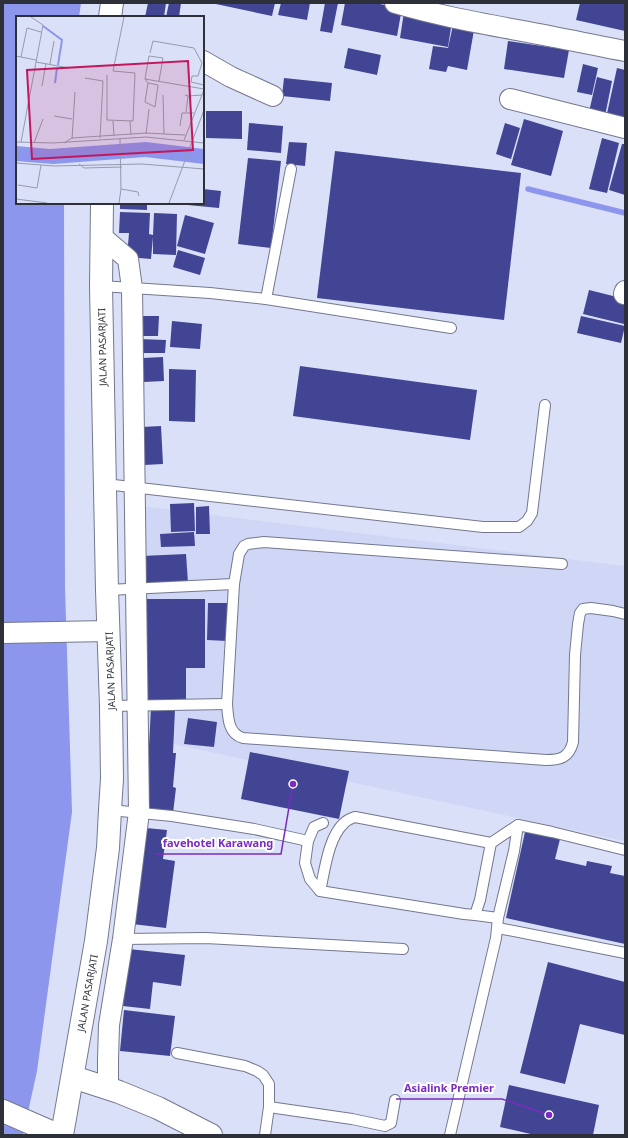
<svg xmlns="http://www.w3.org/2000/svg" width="628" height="1138" font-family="'Noto Sans',sans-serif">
<rect width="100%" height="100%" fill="#dbe0f9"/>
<polygon fill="#d0d6f6" points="141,506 625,566 625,841 145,738"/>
<polygon fill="#8c96ec" points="3,3 81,3 79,17 17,17 17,203 64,203 65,588 72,812 37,1071 23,1135 3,1135"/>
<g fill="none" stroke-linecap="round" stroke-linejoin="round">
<polyline stroke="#8c96ec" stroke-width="5.5" points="528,189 625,213"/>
</g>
<g fill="#414593">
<polygon points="148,3 166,3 164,17 145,17"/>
<polygon points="169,3 181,3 179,17 166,17"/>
<polygon points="211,3 275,3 272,16"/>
<polygon points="281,3 310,3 307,20 278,15"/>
<polygon points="325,3 338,3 332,33 320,31"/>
<polygon points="345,3 374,3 402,8 397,36 341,25"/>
<polygon points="580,3 625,3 625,31 576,20"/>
<polygon points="404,12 452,21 448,47 400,38"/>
<polygon points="453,25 474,30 467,70 448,66 446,72 429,69 433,46 448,48"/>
<polygon points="508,41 569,50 564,78 504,69"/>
<polygon points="348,48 381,55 377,75 344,68"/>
<polygon points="583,64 598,68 592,95 577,92"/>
<polygon points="617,68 625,70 625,122 606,118"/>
<polygon points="597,77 612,81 605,116 589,112"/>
<polygon points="284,78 332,83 330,101 282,96"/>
<polygon points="206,111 242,111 242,139 206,138"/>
<polygon points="524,119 563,131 551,176 511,165"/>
<polygon points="249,123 283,126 281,153 247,150"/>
<polygon points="505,123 520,128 511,159 496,154"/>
<polygon points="602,138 619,143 607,193 589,189"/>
<polygon points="289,142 307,143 305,166 286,164"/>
<polygon points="622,144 625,144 625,195 609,190"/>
<polygon points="335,151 521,173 504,320 317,298"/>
<polygon points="248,158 281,161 271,248 238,244"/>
<polygon points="203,189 221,191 219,208 177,204 177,203 203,203"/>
<polygon points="120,203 147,203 147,210 120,209"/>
<polygon points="120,212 150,213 149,234 153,235 154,213 177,214 176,255 153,254 153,237 151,259 127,257 129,233 119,233"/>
<polygon points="185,215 214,223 205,254 177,246"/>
<polygon points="178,250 205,258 200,275 173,267"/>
<polygon points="589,290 625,299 624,324 583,314"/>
<polygon points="138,316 159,316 158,336 138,336"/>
<polygon points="581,316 625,326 621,343 577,333"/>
<polygon points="172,321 202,324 200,349 170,347"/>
<polygon points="138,339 166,340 165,353 138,353"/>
<polygon points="163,357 164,381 144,382 143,358"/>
<polygon points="300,366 477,390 470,440 293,416"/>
<polygon points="169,369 196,370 195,422 169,421"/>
<polygon points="161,426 163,464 144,465 142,427"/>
<polygon points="194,503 195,531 171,532 170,504"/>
<polygon points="209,506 210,534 196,534 196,507"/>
<polygon points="194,532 195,546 161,547 160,534"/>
<polygon points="186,554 188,583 143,585 142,556"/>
<polygon points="140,599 205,599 205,668 186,668 186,702 139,702"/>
<polygon points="208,603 229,603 227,641 207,640"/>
<polygon points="151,708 175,709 173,753 176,753 173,787 176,788 173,813 141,809 147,784"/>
<polygon points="188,718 217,722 214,747 184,744"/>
<polygon points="250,752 349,771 339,819 241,799"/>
<polygon points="146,828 167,830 163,859 175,861 166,928 132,924"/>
<polygon points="525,832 560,839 555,859 586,866 587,861 612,866 610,873 625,876 625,944 506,918"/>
<polygon points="129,949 185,955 181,986 153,982 150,1009 123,1006"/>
<polygon points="548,962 625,982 625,1035 580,1024 565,1084 520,1073"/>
<polygon points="124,1010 175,1016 170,1056 120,1051"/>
<polygon points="509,1085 599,1105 593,1135 535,1135 500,1127"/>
</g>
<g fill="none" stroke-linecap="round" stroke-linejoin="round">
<defs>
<g id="lane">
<polyline points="101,286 210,293 266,299 451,328"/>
<polyline points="266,299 291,169"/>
<polyline points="105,484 483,527 519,527 527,521 532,513 545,405"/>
<path d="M562 564 264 542 248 544 244 546 239 554 234 584 227 704C228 717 228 734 243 738L546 760C560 760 569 758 573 742L575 655 578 624 580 613 583 609 591 608 613 611 625 614"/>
<polyline points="107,590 234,584"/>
<polyline points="111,706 227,704"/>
<polyline points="110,810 172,816 254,829 308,841"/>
<polyline points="323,823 314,827 308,841 305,863 310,879 320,891 464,914 475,915 480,900 491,843"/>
<path d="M320 891C325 870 328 838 344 823 347 820 352 818 355 817L491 843 518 825"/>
<polyline points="475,915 498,918"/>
<polyline points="498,928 625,953"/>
<polyline points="123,939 206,938 403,949"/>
<polyline points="177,1053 245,1066 257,1071 263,1075 269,1084 269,1107 265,1135"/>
<polyline points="269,1107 352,1119 385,1126 391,1123 395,1100"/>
<polyline points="450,1135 496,938 498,918 514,851 518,825 552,832 625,850"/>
</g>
<g id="street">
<path d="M395 3C449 19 504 27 559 38 581 42 603 47 625 51"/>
<polyline points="203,61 231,77 273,96"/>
<polyline points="510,99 625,128"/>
<polyline points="101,236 128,259 132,288 139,812 123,939 109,1025 108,1060 108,1088"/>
<polyline points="624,294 625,291"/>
<polyline points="3,633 108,631"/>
</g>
<g id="secondary">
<polyline points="110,17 112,3"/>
<polyline points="73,1077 119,1092 158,1108 211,1135"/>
<polyline points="62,1135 96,941 108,848 110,810 112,779 111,706 107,590 101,286 102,203"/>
</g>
<polyline id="primary" points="3,1111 58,1135"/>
</defs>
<use href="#lane" stroke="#74788e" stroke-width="12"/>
<use href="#street" stroke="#74788e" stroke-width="22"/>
<use href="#secondary" stroke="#74788e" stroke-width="24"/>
<use href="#primary" stroke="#74788e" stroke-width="24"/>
<use href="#lane" stroke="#fff" stroke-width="10"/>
<use href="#street" stroke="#fff" stroke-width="20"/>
<use href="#secondary" stroke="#fff" stroke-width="22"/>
<use href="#primary" stroke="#fff" stroke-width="22"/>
</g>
<g text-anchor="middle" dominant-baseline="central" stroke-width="4" stroke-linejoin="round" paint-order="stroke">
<g font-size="10" fill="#2e3039" stroke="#fff">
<text transform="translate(102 347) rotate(-91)">JALAN PASARJATI</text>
<text transform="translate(110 671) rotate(-92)">JALAN PASARJATI</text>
<text transform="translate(87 993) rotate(-80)">JALAN PASARJATI</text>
</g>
</g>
<g transform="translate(16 16)">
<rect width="188" height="188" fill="#dbe0f9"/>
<path d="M130 126 188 133V148L129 141 37 148 0 145V130L34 133Z" fill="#8c96ec"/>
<path fill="none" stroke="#8c96ec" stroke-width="2" d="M27 10 46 24 42 49M39 67 41 52"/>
<path fill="none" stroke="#969aac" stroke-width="1" d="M134 37 137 25 178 32 186 47 182 60H176L175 66 188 69M0 40 20 44M5 41 11 12 25 16M20 46 53 52M34 48 38 25M91 59V104L117 105 119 57 97 55 108 1M69 62 87 65 84 122M129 63 132 67 129 86 139 91M143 65 147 42 133 40 129 63 188 73M132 67 142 69 139 91M26 70 30 47M147 79 148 118M169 79 172 80 170 96M172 80 186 79M38 100 56 103M97 105 98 120M114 105 115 119M164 110 166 97H178M130 118 133 93M56 123 59 76M168 124 188 74M0 126 37 127 130 121 188 127M5 126 27 9 15 1M18 127 27 103M48 127 56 122 130 117 169 119M0 147 38 150 126 148 188 153M63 148 68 152 106 151M2 169 21 172 25 149M105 173 122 176 123 180M0 183 31 187M103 187 105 173 104 123M153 187 188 94"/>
<path fill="#c2185b" fill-opacity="0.15" stroke="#c2185b" stroke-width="2" d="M172 45 177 134 16 143 11 54Z"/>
<rect width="188" height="188" fill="none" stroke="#2e3039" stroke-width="2"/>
</g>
<path fill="none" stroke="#7b2cbf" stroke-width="1.5" d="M293 784L281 854H155M549 1115L502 1099H396"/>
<g fill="#7b2cbf" stroke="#fff" stroke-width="1.5">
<circle cx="293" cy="784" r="4"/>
<circle cx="549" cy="1115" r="4"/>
</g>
<g font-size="11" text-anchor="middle" font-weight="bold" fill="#7b2cbf" stroke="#fff" stroke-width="4" stroke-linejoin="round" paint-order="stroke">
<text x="218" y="847">favehotel Karawang</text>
<text x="449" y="1092">Asialink Premier</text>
</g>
<rect width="628" height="1138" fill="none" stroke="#2e3039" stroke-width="8"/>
</svg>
